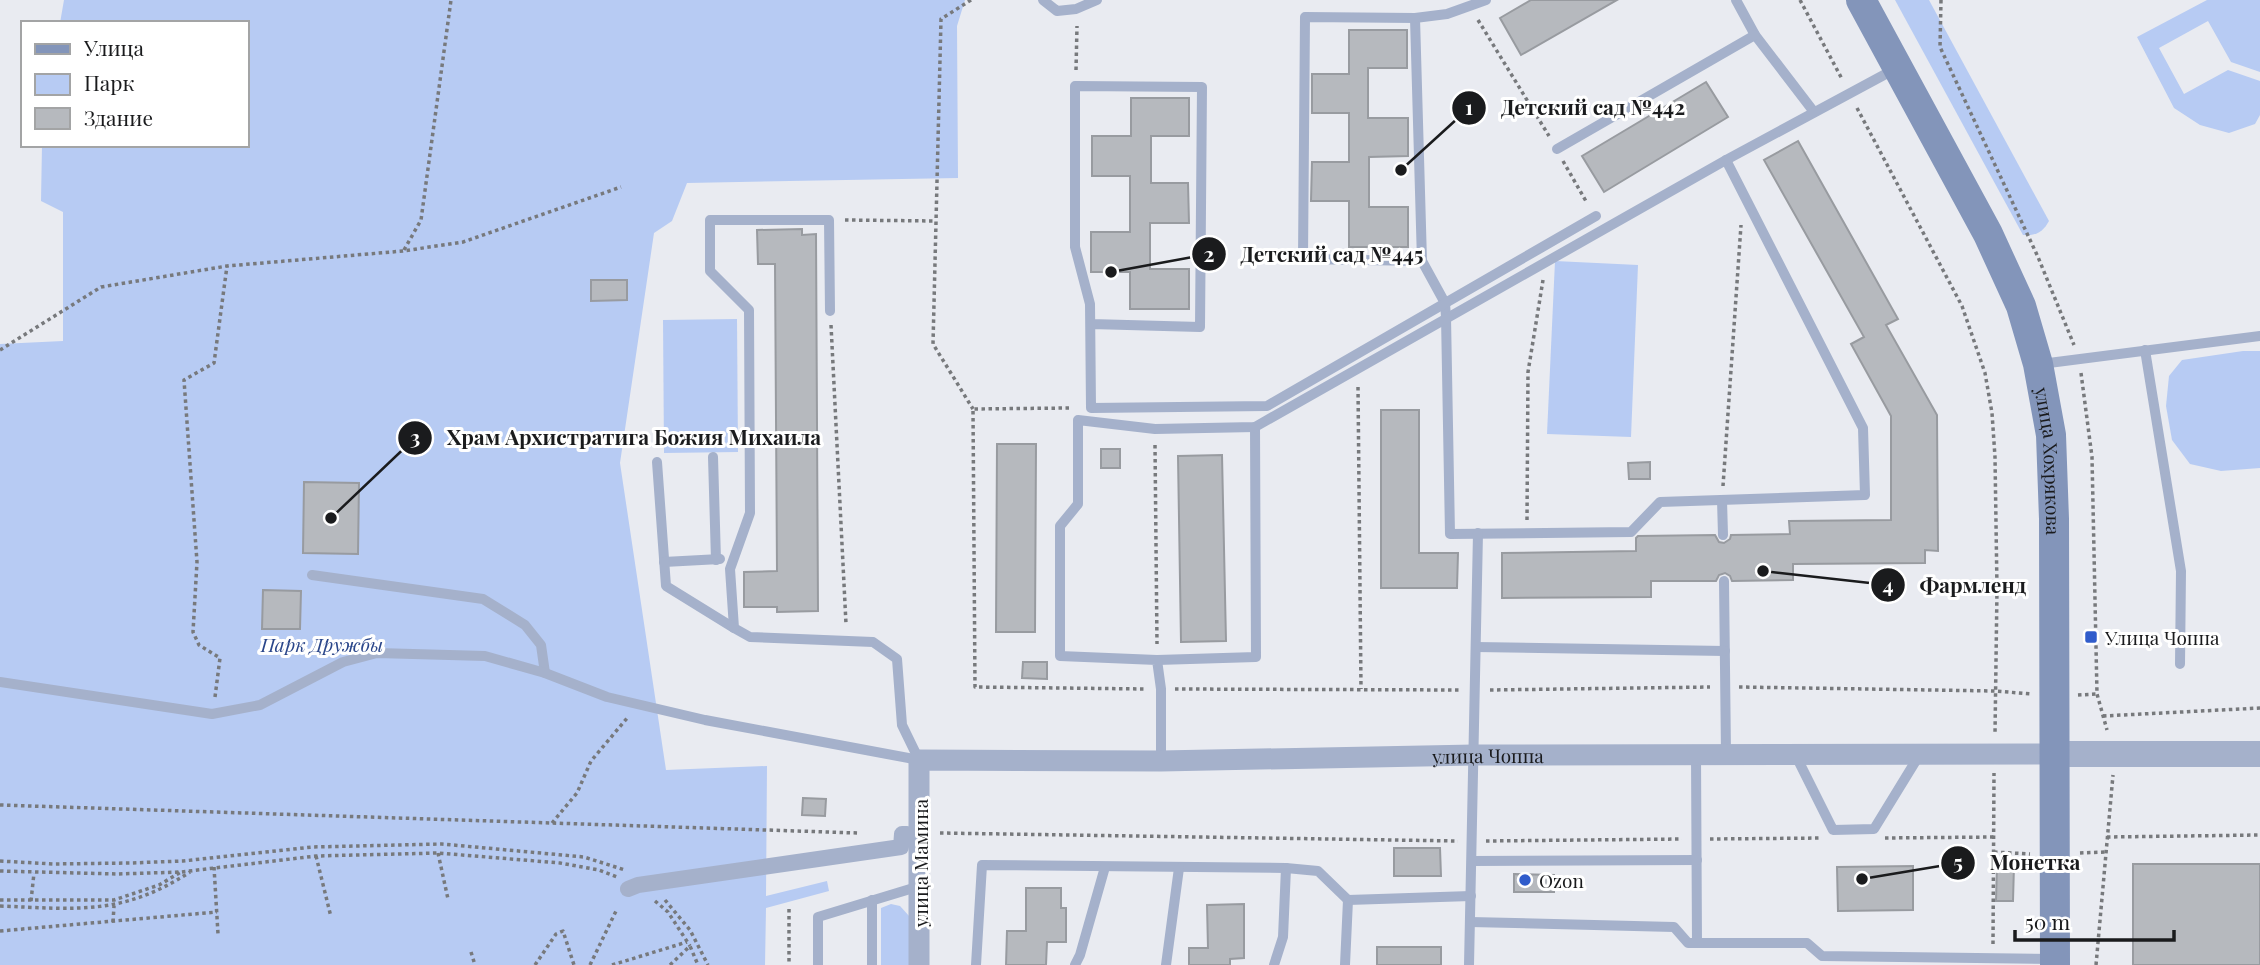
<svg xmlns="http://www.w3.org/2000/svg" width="2260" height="965" font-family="'Playfair Display',serif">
<rect width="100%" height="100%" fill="#e9ebf1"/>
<g fill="#b7cbf3">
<polygon points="64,0 965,0 957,26 958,178 687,183 672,221 654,233 620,463 666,770 767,766 766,896 827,881 829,891 766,908 765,965 0,965 0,344 63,341 63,212 41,201 42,145 247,145 247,23 60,23"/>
<path d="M1895 0H1929L2049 221C2043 232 2036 236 2023 235Z"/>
<polygon points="2207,0 2260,0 2260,72 2231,62 2208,21 2159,48 2184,94 2228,70 2260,81 2260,115 2255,124 2229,133 2200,125 2174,108 2137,37"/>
<polygon points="1555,261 1638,265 1631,437 1547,434"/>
<polygon points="737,319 738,452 664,453 663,320"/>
<polygon points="2243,351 2260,351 2260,468 2221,471 2190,464 2172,440 2166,406 2169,376 2182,360"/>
<polygon points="891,904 900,906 910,917 911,965 881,965 881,908"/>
</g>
<g fill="#b6b9be" stroke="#989ba0" stroke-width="2">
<polygon points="1531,0 1617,0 1521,55 1500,18"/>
<polygon points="1349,30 1407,30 1407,68 1368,68 1368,118 1408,118 1408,156 1369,157 1369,207 1408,207 1408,247 1349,247 1349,201 1311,201 1312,162 1349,162 1349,113 1312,113 1312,74 1349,74"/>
<polygon points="1706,82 1728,117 1604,192 1582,156"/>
<polygon points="1131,98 1189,98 1189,136 1151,136 1151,183 1188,183 1189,223 1150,223 1150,269 1189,269 1189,309 1130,309 1130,272 1091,272 1091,232 1130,232 1130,176 1092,176 1092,136 1131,136"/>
<polygon points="1798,141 1898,319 1886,325 1937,415 1938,551 1925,550 1925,563 1793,564 1793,580 1732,581 1730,576 1725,573 1719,575 1716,581 1651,581 1651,597 1502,598 1502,553 1636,551 1636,538 1638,536 1715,535 1719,542 1724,543 1730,539 1731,535 1790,534 1789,521 1891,520 1891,416 1851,344 1864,337 1764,160"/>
<polygon points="802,229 802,235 816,234 818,611 777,612 777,607 744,607 744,572 777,571 775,264 758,264 757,230"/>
<polygon points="591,280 627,280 627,300 591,301"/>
<polygon points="1381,410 1419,410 1419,553 1458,553 1457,588 1381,588"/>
<polygon points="997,444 1036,444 1035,632 996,632"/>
<rect x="1101" y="449" width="19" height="19"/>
<polygon points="1222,455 1226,641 1181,642 1178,456"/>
<polygon points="1650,462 1650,479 1629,479 1628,463"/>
<polygon points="304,482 359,483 358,554 303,553"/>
<polygon points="263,590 301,591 300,629 262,629"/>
<polygon points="1023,662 1047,662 1047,679 1022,678"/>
<polygon points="803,798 826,799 825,816 802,815"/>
<polygon points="1394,848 1440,848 1441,876 1394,876"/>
<rect x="2133" y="864" width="127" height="101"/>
<polygon points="1997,865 2014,865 2013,901 1996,901"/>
<polygon points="1913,866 1913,910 1838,911 1837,867"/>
<polygon points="1514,874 1554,875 1554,892 1514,892"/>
<polygon points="1026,888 1061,888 1061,908 1066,908 1066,942 1047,942 1046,965 1006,965 1007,931 1026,931"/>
<polygon points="1244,904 1244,958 1230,959 1230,965 1189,965 1189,948 1208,948 1207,905"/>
<rect x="1377" y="947" width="64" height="18"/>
</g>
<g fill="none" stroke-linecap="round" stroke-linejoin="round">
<g stroke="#77797c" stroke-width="3.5" stroke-dasharray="3.5 3.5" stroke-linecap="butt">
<polyline points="971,0 941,19 933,344 973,409"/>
<polyline points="1800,0 1842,79"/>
<polyline points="1941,0 1940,47 2038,257 2074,345"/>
<polyline points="1478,20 1549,136"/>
<polyline points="1076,70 1077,26"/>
<polyline points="1857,108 1962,306 1985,373 1992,413 1995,457 1997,589 1995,734"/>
<polyline points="1563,161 1587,203"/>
<polyline points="845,220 936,221"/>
<polyline points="404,250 421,220 451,0"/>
<polyline points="831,325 846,624"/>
<polyline points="0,350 101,287 227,266 403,251 463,242 621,187"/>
<polyline points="2081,373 2092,457 2097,694 2107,730"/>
<polyline points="1358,387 1361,689"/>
<polyline points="1069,408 973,409 975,687 1146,689"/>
<polyline points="1155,445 1157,644"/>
<polyline points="1723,486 1741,225"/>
<polyline points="1527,520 1528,372 1543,280"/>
<polyline points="1739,687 1995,691 2032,694"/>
<polyline points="1175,689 1461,690"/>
<polyline points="1490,690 1710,687"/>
<polyline points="2078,695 2097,694"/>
<polyline points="215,697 220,658 199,645 193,632 197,562 184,380 214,363 227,266"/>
<polyline points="2103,716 2260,708"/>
<polyline points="0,805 858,833"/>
<polyline points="552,823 577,793 591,761 628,717"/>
<polyline points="940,833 1458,841"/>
<polyline points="2107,837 2260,835"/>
<polyline points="1885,838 1994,837"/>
<polyline points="1710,839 1822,838"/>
<polyline points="1486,841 1682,839"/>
<polyline points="1994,852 2030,854"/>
<polyline points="438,853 448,899"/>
<polyline points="2080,853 2106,852"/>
<polyline points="316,856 331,917"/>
<polyline points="0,861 53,864 130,863 183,861 312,847 442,844 584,857 625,870"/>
<polyline points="214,867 218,934"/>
<polyline points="0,871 117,874 181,872 316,856 438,853 560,863 599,870 617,877"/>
<polyline points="0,900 114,900 159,885 181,872"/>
<polyline points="665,900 690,930 708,965"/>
<polyline points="31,901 34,873"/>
<polyline points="655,901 668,912 690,946"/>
<path d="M0 906C76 909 122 916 190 872"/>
<polyline points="789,909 789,965"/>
<polyline points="113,922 114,906"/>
<polyline points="0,931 217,912"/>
<polyline points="1993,944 1994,773"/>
<polyline points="471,952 475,965"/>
<polyline points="535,965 556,934 563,931 574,965"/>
<polyline points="590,965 616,911"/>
<polyline points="612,965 687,942"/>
<polyline points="670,965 690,946 698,965"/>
<polyline points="2096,965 2113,775"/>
</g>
<g stroke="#a5b1cb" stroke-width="10">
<polyline points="1043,0 1057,11 1076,9 1097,0"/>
<polyline points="1486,0 1447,14 1415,18 1422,261 1445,303 1446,317 1450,534 1631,532 1660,502 1865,495 1863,428 1726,160"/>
<polyline points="1736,0 1755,35 1814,112"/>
<polyline points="1415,18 1305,17 1303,259 1422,261"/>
<polyline points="1557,149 1755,35"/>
<polyline points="830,311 829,220 710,220 710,271 749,310 750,513 730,569 734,628 750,637 873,642 897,659 902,725 919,760"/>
<polyline points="1091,324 1200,327 1202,87 1075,86 1075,247 1090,304 1091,408 1267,406 1596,216"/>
<polyline points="2145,350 2181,571 2180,664"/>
<polyline points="2041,364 2260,336"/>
<polyline points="713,457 716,560"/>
<polyline points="657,462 666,586 734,628"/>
<polyline points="1722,500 1723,535"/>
<polyline points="664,562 720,559"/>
<polyline points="312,575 483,599 525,625 541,645 545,673"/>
<polyline points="1724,581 1726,754"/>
<polyline points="1476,647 1725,651"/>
<polyline points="1157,660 1256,657 1255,427"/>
<polyline points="0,682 212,714 260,705 343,662 377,653 485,656 545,673 607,697 705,720 919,760"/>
<polyline points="1795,754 1833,830 1874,829 1920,754"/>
<polyline points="1696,755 1697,943"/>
<polyline points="1161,761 1161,689 1157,660 1060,656 1060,526 1078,504 1078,420 1155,429 1255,427 1726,160 1895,69"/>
<polyline points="1472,861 1697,860"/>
<polyline points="1470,922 1674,927 1688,943 1807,943 1822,956 2054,959"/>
<polyline points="818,965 818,917 920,886"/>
<polyline points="872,965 872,900"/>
<polyline points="976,965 982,865 1286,868 1318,871 1348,900 1471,896"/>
<polyline points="1075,965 1080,955 1105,867"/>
<polyline points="1166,965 1179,868"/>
<polyline points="1274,965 1283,937 1286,868"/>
<polyline points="1345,965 1348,900"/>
<polyline points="1469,965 1478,533"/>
</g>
<polyline stroke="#a5b1cb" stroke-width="16" points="628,889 638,885 901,847 902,834 907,834"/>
<path stroke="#a5b1cb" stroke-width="21" id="s1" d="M919 965V760L1161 761 1474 755 2054 754"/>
<polyline stroke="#a5b1cb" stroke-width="26" points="2054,754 2260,754"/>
<path stroke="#8395ba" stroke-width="30" id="s2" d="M1861 0 1988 234 2021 306 2038 364 2051 435 2054 519 2055 965"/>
</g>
<g fill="#305ccb" stroke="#fff" stroke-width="2.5">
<rect x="2084" y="630" width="14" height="14" rx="3.5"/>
<circle cx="1525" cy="880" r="7"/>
</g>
<g text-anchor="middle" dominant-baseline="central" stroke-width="6" stroke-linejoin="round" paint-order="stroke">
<g font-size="19" fill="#1a1b1d" stroke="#fff">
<text stroke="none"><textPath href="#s2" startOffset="504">улица Хохрякова</textPath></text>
<text stroke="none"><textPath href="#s1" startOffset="774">улица Чоппа</textPath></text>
<text transform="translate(920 863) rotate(-90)">улица Мамина</text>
</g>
<g font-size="19" fill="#1a1b1d" stroke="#fff" text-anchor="start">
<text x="2105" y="637">Улица Чоппа</text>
<text x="1539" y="880">Ozon</text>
</g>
<g font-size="19" font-style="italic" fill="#2a468a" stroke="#fff">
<text x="322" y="644">Парк Дружбы</text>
</g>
</g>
<path fill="none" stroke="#1a1b1d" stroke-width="2.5" d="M1401 170L1469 108M1111 272L1209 254M331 518L415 438M1763 571L1888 585M1862 879L1958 863"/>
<g fill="#1a1b1d" stroke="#fff" stroke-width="2.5">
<circle cx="1401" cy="170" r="7"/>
<circle cx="1111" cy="272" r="7"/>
<circle cx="331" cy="518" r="7"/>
<circle cx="1763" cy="571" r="7"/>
<circle cx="1862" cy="879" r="7"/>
<circle cx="1469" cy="108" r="18"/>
<circle cx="1209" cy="254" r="18"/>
<circle cx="415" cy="438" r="18"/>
<circle cx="1888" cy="585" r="18"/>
<circle cx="1958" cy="863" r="18"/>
</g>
<g font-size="21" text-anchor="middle" font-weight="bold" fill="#fff">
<text x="1469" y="115">1</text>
<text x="1209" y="262">2</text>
<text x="415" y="445">3</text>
<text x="1888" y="593">4</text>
<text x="1958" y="870">5</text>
</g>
<g font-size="21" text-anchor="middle" font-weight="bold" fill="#1a1b1d" stroke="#fff" stroke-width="6" stroke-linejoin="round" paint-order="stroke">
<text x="1593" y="115">Детский сад №442</text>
<text x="1332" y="262">Детский сад №445</text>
<text x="634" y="445">Храм Архистратига Божия Михаила</text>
<text x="1973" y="593">Фармленд</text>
<text x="2035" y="870">Монетка</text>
</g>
<rect x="21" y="21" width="228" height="126" fill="#ffffff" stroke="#a3a4a5" stroke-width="2"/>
<rect x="35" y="44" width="35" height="10" fill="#8395ba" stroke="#a3a4a5" stroke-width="2"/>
<text x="84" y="56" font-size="21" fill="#1a1b1d">Улица</text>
<rect x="35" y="74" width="35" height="21" fill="#b7cbf3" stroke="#a3a4a5" stroke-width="2"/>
<text x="84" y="91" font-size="21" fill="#1a1b1d">Парк</text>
<rect x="35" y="108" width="35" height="21" fill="#b6b9be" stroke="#a3a4a5" stroke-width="2"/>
<text x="84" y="126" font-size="21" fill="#1a1b1d">Здание</text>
<path d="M2015 930v10h159v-10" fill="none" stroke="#1a1b1d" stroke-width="3.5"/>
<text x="2025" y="930" font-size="21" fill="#1a1b1d" stroke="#ffffff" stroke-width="5" paint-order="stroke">50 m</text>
</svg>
